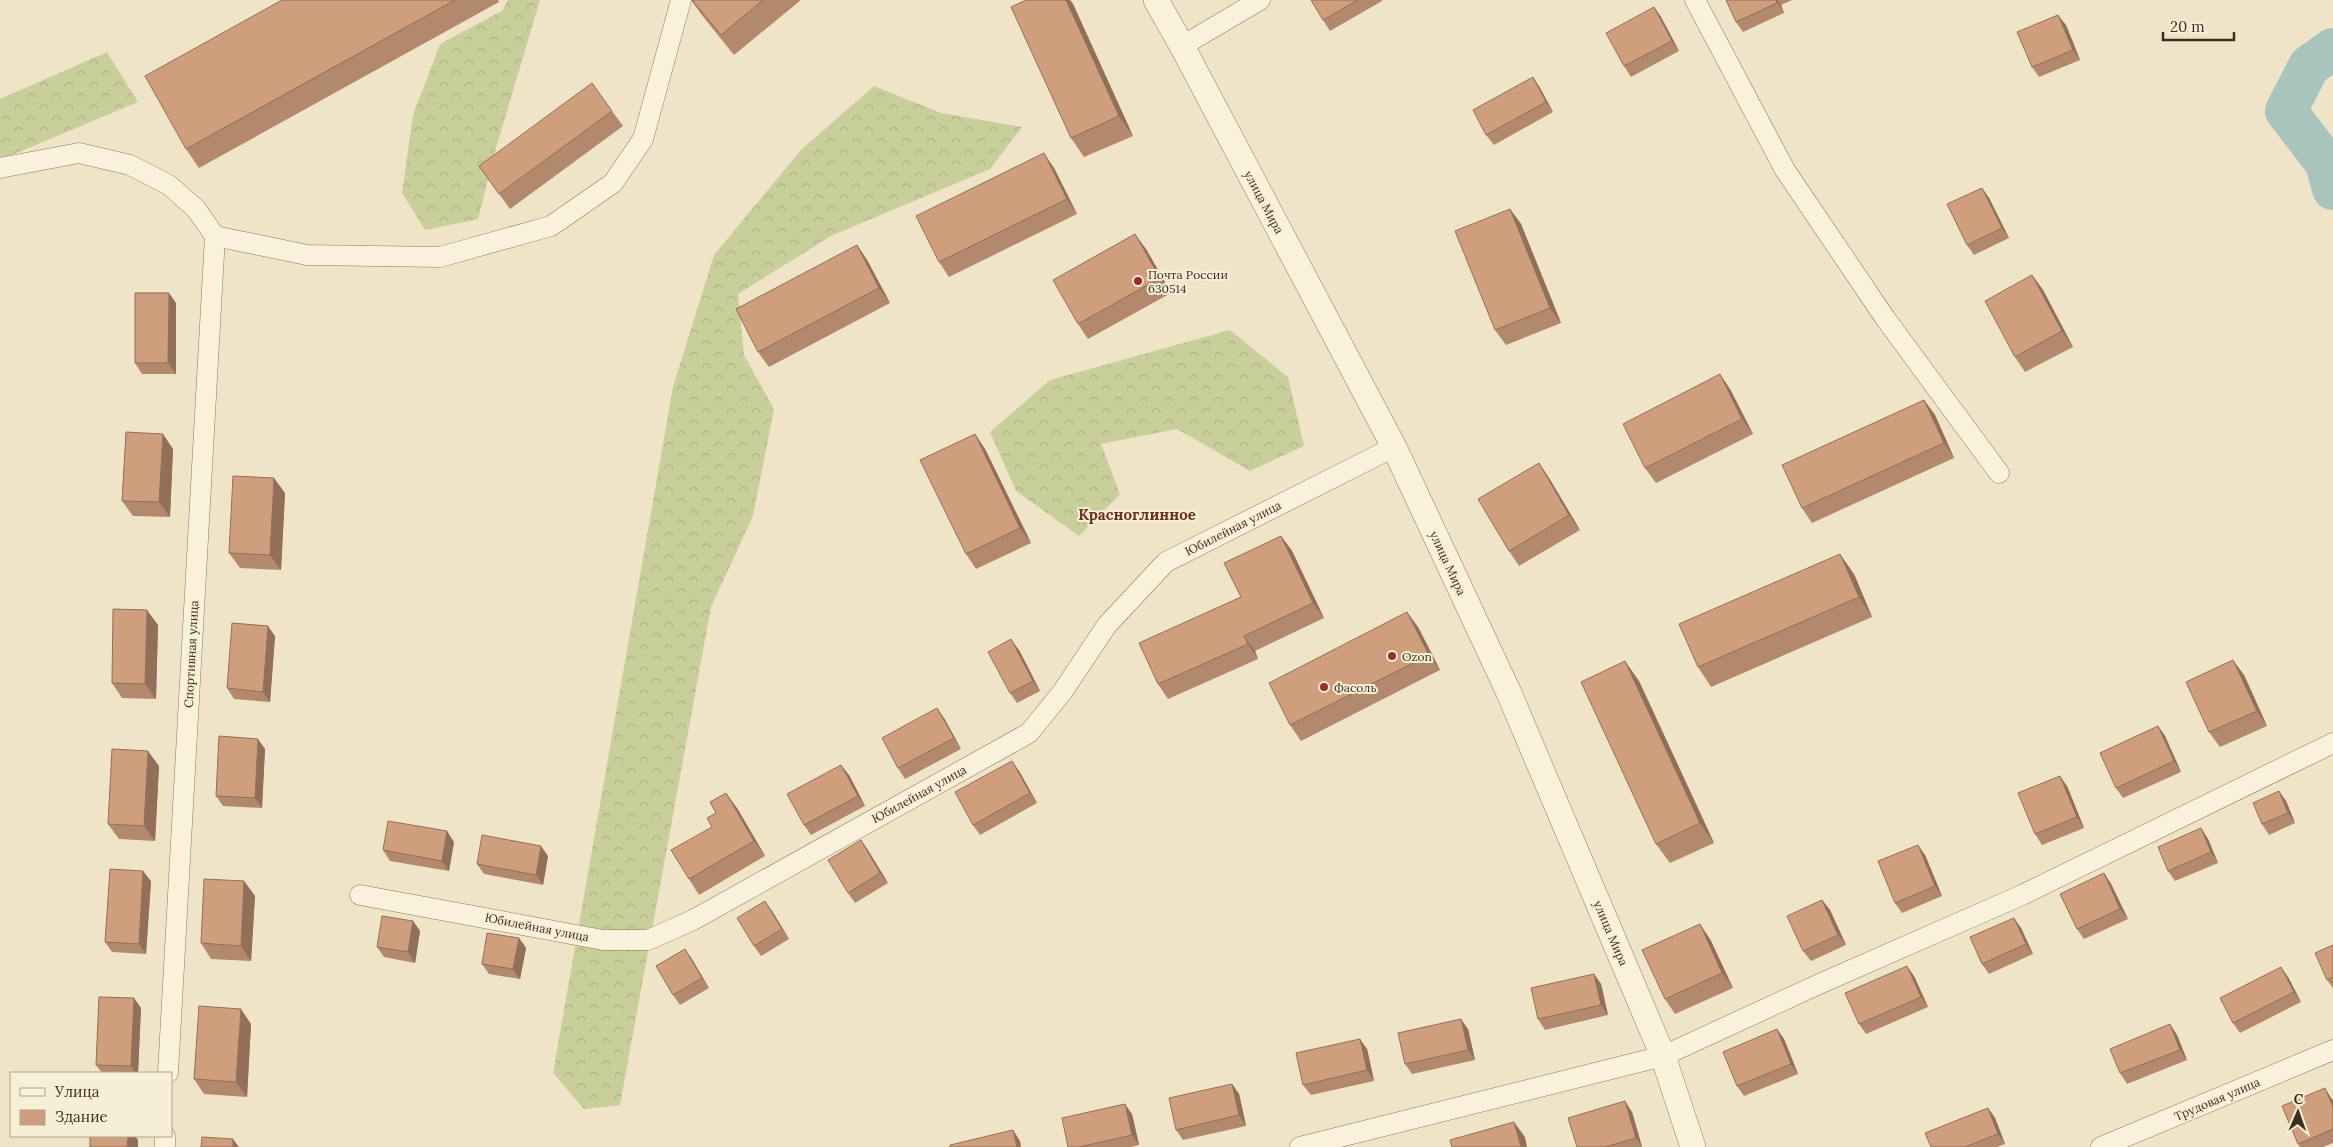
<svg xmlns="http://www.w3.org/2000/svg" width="2333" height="1147" font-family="Lora,serif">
<defs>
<pattern id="forest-crowns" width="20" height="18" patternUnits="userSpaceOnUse" patternTransform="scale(1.25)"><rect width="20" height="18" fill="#c9cf9b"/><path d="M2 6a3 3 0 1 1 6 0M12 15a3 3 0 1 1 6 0" fill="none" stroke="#aeb285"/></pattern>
</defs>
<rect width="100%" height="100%" fill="#f0e4c8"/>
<g fill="url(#forest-crowns)">
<polygon points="508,0 540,0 496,148 478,219 425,230 402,193 413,115 440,44 502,11"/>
<polygon points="107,52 138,102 0,160 0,99"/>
<polygon points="874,86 941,113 1022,127 990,169 831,236 738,294 744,355 774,409 753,516 711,607 620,1105 584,1109 553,1073 673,387 714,255 801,150"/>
<polygon points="1230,330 1288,377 1304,446 1250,471 1177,429 1101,444 1120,494 1079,536 1016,491 990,432 1050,380"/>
</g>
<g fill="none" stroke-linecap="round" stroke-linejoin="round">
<polyline stroke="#a9c4bc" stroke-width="42" points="2333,49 2309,66 2286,111 2326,163 2333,189"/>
<defs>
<g id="minor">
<polyline points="1695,0 1785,170 1885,318 1999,473"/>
<polyline points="1182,46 1260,0"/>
<polyline points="0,168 79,153 130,165 169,185 196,209 215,236 307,255 440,257 551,226 613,183 643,139 681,0"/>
<polyline points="360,895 603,940 648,940 693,920 1029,733 1063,691 1107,625 1166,562 1394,447"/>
<polyline points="168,1073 215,236"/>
<polyline points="165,1147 165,1136"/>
<polyline points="1300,1147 1663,1056 1817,985 2022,895 2333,743"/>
<polyline points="2101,1147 2333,1050"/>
</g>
<polyline id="tertiary" points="1156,0 1182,46 1394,447 1509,693 1663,1056 1693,1147"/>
</defs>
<use href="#minor" stroke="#8d765c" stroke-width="21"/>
<use href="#tertiary" stroke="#8d765c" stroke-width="26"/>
<use href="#minor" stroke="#faf1dc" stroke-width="20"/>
<use href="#tertiary" stroke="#faf1dc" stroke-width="25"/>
</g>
<g fill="#b2896c">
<polygon points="282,0 498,0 499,2 199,168 186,149"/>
<polygon points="691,0 801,0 734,55 701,14"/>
<polygon points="1026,0 1070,0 1073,4 1133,136 1084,157 1071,138"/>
<polygon points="1311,0 1382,0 1382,1 1330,31 1323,20"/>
<polygon points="1726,0 1792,0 1781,5 1784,13 1743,32 1736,22"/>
<polygon points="1654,7 1661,17 1679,51 1631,77 1624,66"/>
<polygon points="2066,25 2080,60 2039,77 2032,67"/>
<polygon points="1533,77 1540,88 1553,112 1494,145 1486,135"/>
<polygon points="612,111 623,126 510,209 479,166"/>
<polygon points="1054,168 1077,214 949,277 939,262"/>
<polygon points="1982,188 1989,198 2009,238 1974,255 1967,245"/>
<polygon points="1510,209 1521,224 1561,323 1506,345 1495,330"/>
<polygon points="857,245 867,260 890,303 769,367 758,352"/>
<polygon points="1146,249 1171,293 1088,339 1078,324"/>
<polygon points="2032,275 2043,290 2073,347 2025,372 2015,357"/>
<polygon points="176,303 176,374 142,374 135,363"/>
<polygon points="1730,389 1753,434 1656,483 1645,468"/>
<polygon points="1924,400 1935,415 1954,458 1812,523 1802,508"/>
<polygon points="975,434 985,449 1031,543 976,569 966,554"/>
<polygon points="173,449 170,517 133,516 122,501"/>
<polygon points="1539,463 1549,478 1580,530 1519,566 1509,551"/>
<polygon points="285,493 281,570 240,568 229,553"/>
<polygon points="1281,536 1292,551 1324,618 1255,651 1258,659 1168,699 1158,684 1241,597"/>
<polygon points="1854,574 1872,617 1711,687 1698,667"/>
<polygon points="158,625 156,699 122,698 112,683"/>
<polygon points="1418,627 1440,670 1301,741 1290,725"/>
<polygon points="275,636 270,702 234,699 227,688"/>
<polygon points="1019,650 1040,691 1017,703 1010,693"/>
<polygon points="2244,675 2267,726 2220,747 2209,732"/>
<polygon points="1639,681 1714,843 1670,863 1656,844"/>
<polygon points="944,718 961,749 905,779 898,768"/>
<polygon points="2158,726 2165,736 2181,772 2123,798 2116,788"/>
<polygon points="265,749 262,808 223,806 216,796"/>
<polygon points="159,766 155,841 119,839 108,824"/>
<polygon points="1019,771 1037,803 980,835 973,825"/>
<polygon points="849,775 865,806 811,835 804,825"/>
<polygon points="2067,786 2084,828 2042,845 2035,834"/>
<polygon points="2286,801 2295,823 2269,835 2262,824"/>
<polygon points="737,808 765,856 699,895 689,879 712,827"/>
<polygon points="2201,828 2208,839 2218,863 2175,881 2168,871"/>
<polygon points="861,840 888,883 855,903 848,893"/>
<polygon points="454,842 449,871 390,861 383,850"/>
<polygon points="1925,855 1942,896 1902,913 1895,903"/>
<polygon points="548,856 543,885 484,874 477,864"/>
<polygon points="2104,873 2111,884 2128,919 2084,939 2077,929"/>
<polygon points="151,881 146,954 112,952 105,942"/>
<polygon points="244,881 255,896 251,961 211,959 201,943"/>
<polygon points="1822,900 1830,910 1846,945 1811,961 1803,951"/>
<polygon points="772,911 789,939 761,956 754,946"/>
<polygon points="413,921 420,931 415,963 384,957 377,947"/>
<polygon points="2021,928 2033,954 1989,974 1982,964"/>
<polygon points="519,938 526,948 520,979 489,974 482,964"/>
<polygon points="1710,939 1733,988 1675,1014 1665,999"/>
<polygon points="2333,945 2333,988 2327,980"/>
<polygon points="685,949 709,988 680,1005 673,995"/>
<polygon points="1594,974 1601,984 1608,1015 1545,1030 1538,1019"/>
<polygon points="1914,976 1928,1007 1866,1034 1859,1024"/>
<polygon points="2288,977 2301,1002 2240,1033 2233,1023"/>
<polygon points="141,1008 138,1073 102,1073 96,1065"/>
<polygon points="251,1024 247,1097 204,1094 194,1079"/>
<polygon points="1468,1029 1475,1060 1412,1074 1405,1064"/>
<polygon points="1777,1029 1784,1039 1798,1074 1744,1096 1737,1086"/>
<polygon points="2177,1035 2187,1060 2127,1084 2120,1073"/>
<polygon points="1367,1049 1374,1081 1311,1095 1303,1085"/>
<polygon points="1232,1084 1239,1094 1246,1126 1183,1140 1176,1130"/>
<polygon points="2332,1098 2333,1101 2333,1143 2323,1147 2300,1147 2298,1144"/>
<polygon points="1988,1108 1995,1118 2005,1144 1997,1147 1931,1147"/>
<polygon points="1632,1112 1642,1147 1577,1147"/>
<polygon points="1132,1114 1139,1145 1131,1147 1068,1147"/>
</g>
<g fill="#916f58">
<polygon points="1066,0 1070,0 1073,4 1133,136 1119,116"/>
<polygon points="1776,0 1777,0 1781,5 1784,13"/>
<polygon points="1654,7 1661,17 1679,51 1672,41"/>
<polygon points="2058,15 2066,25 2080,60 2073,50"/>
<polygon points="1533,77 1540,88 1553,112 1546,102"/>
<polygon points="1044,153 1054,168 1077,214 1067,199"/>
<polygon points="1982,188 1989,198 2009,238 2002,228"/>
<polygon points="1510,209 1521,224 1561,323 1550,308"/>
<polygon points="1135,234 1146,249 1171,293 1160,278"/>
<polygon points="857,245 867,260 890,303 879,288"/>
<polygon points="2032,275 2043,290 2073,347 2062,331"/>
<polygon points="169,293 176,303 176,374 168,363"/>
<polygon points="1720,374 1730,389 1753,434 1742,419"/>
<polygon points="1924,400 1935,415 1954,458 1944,443"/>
<polygon points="163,434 173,449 170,517 159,502"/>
<polygon points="975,434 985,449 1031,543 1020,528"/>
<polygon points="1539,463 1549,478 1580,530 1569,515"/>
<polygon points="274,478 285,493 281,570 270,555"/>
<polygon points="1281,536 1292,551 1324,618 1313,603"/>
<polygon points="1840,554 1854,574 1872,617 1859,597"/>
<polygon points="147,610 158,625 156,699 145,684"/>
<polygon points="1407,612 1418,627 1440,670 1429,655"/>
<polygon points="268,626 275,636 270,702 263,692"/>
<polygon points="1244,636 1255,651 1258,659 1248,644"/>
<polygon points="1011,639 1019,650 1040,691 1033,681"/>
<polygon points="2233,660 2244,675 2267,726 2257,711"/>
<polygon points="1625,661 1639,681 1714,843 1700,823"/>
<polygon points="937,708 944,718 961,749 954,738"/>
<polygon points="2158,726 2165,736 2181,772 2174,761"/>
<polygon points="258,739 265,749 262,808 255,798"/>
<polygon points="148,751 159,766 155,841 144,826"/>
<polygon points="1012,761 1019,771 1037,803 1030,793"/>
<polygon points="841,765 849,775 865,806 858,796"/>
<polygon points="2060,776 2067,786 2084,828 2077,817"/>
<polygon points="2279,791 2286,801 2295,823 2288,813"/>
<polygon points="726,793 737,808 765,856 754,841"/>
<polygon points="2201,828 2208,839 2218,863 2211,852"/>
<polygon points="447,831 454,842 449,871 442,861"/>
<polygon points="861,840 868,850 888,883 880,873"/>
<polygon points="1918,845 1925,855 1942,896 1935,886"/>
<polygon points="541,846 548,856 543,885 536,875"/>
<polygon points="143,871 151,881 146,954 139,944"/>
<polygon points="2104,873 2111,884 2128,919 2120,909"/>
<polygon points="244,881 255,896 251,961 241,946"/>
<polygon points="1822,900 1830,910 1846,945 1838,935"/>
<polygon points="765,901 772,911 789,939 782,929"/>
<polygon points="2014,918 2021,928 2033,954 2026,944"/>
<polygon points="413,921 420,931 415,963 408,952"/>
<polygon points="1700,924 1710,939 1733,988 1722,973"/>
<polygon points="519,938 526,948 520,979 513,969"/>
<polygon points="685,949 692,959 709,988 702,978"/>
<polygon points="1907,966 1914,976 1928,1007 1921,997"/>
<polygon points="2281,967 2288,977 2301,1002 2294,992"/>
<polygon points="1594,974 1601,984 1608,1015 1601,1005"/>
<polygon points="134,998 141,1008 138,1073 136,1073 131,1066"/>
<polygon points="241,1009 251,1024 247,1097 236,1082"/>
<polygon points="1461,1019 1468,1029 1475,1060 1468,1050"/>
<polygon points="2170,1024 2177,1035 2187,1060 2180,1050"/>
<polygon points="1777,1029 1784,1039 1798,1074 1791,1064"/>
<polygon points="1360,1039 1367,1049 1374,1081 1367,1070"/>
<polygon points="1232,1084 1239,1094 1246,1126 1239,1115"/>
<polygon points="2325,1088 2333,1101 2333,1107"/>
<polygon points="1625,1101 1632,1112 1642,1147 1636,1138"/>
<polygon points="1125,1104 1132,1114 1139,1145 1132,1135"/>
<polygon points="1988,1108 1995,1118 2005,1144 1998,1134"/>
<polygon points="1514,1122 1525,1137 1527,1147 1521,1147"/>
<polygon points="1013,1130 1020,1141 1021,1147 1017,1147"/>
<polygon points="128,1136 135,1136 138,1140 138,1147 127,1147"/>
<polygon points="233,1139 239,1147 233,1147"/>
</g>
<g fill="#cf9f7d" stroke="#916f58">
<polygon points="282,0 455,0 186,149 145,76"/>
<polygon points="692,0 763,0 721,35"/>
<polygon points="1026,0 1066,0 1119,116 1071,138 1011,7"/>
<polygon points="1311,0 1358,0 1323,20"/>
<polygon points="1726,0 1776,0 1777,3 1736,22"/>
<polygon points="1654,7 1672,41 1624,66 1606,33"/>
<polygon points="2058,15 2073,50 2032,67 2017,32"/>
<polygon points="1533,77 1546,102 1486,135 1473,110"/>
<polygon points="592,83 612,111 499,194 479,166"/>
<polygon points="1044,153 1067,199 939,262 916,216"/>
<polygon points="1982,188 2002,228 1967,245 1947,204"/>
<polygon points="1510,209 1550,308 1495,330 1455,231"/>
<polygon points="1135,234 1160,278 1078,324 1053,280"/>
<polygon points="857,245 879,288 758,352 736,309"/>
<polygon points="2032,275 2062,331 2015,357 1985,301"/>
<polygon points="135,293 169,293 168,363 135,363"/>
<polygon points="1720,374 1742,419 1645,468 1623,424"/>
<polygon points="1924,400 1944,443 1802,508 1782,465"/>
<polygon points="126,432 163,434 159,502 122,501"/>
<polygon points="975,434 1020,528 966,554 920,460"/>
<polygon points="1539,463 1569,515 1509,551 1478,499"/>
<polygon points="233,476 274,478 270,555 229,553"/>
<polygon points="1281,536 1313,603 1244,636 1248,644 1158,684 1139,643 1241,597 1224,563"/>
<polygon points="1840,554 1859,597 1698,667 1679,624"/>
<polygon points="113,609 147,610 145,684 112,683"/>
<polygon points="1407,612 1429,655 1290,725 1269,683"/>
<polygon points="232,623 268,626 263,692 227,688"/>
<polygon points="1011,639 1033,681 1010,693 988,652"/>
<polygon points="2233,660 2257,711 2209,732 2186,682"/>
<polygon points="1625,661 1700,823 1656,844 1581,682"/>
<polygon points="937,708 954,738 898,768 882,738"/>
<polygon points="2158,726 2174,761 2116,788 2100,753"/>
<polygon points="219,736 258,739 255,798 216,796"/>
<polygon points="112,749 148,751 144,826 108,824"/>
<polygon points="1012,761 1030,793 973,825 955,792"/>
<polygon points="841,765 858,796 804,825 787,794"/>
<polygon points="2060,776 2077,817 2035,834 2018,793"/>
<polygon points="2279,791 2288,813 2262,824 2253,803"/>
<polygon points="726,793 754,841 689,879 671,850 712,827 707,818 716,813 710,802"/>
<polygon points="388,821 447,831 442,861 383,850"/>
<polygon points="2201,828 2211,852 2168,871 2158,847"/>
<polygon points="482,835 541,846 536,875 477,864"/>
<polygon points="861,840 880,873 848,893 828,860"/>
<polygon points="1918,845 1935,886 1895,903 1878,861"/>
<polygon points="110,869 143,871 139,944 105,942"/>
<polygon points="2104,873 2120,909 2077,929 2060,894"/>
<polygon points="204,879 244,881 241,946 201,943"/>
<polygon points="1822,900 1838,935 1803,951 1787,916"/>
<polygon points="765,901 782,929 754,946 737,918"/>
<polygon points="382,916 413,921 408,952 377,947"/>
<polygon points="2014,918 2026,944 1982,964 1970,937"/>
<polygon points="1700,924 1722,973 1665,999 1642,950"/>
<polygon points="487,933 519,938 513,969 482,964"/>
<polygon points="2333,945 2333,977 2327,980 2315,953"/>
<polygon points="685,949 702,978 673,995 656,966"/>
<polygon points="1907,966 1921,997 1859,1024 1845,993"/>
<polygon points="2281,967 2294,992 2233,1023 2220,998"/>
<polygon points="1594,974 1601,1005 1538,1019 1531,988"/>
<polygon points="99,997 134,998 131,1066 96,1065"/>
<polygon points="199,1006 241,1009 236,1082 194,1079"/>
<polygon points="1461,1019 1468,1050 1405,1064 1398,1033"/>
<polygon points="2170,1024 2180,1050 2120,1073 2110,1049"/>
<polygon points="1777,1029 1791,1064 1737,1086 1723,1052"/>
<polygon points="1360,1039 1367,1070 1303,1085 1296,1053"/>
<polygon points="1232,1084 1239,1115 1176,1130 1169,1098"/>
<polygon points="2325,1088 2333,1107 2333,1129 2298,1144 2282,1106"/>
<polygon points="1625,1101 1636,1138 1605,1147 1577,1147 1568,1118"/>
<polygon points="1125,1104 1132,1135 1079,1147 1068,1147 1062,1118"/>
<polygon points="1988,1108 1998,1134 1965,1147 1931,1147 1925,1133"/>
<polygon points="1514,1122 1521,1147 1452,1147 1450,1140"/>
<polygon points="1013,1130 1017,1147 950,1147 950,1145"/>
<polygon points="90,1136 128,1136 127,1147 90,1147"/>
<polygon points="202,1137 233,1139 233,1147 201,1147"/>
</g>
<g fill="#9e2a2b" stroke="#f7eed8" stroke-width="2">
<circle cx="1138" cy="281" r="5"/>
<circle cx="1392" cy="656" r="5"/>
<circle cx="1324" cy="687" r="5"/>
</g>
<g text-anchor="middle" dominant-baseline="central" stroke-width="4" stroke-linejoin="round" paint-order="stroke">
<g font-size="12" fill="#3d2e20" stroke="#f7eed8">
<text transform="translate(1264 202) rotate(62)">улица Мира</text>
<text transform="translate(1233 528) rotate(-27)">Юбилейная улица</text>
<text transform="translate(1448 563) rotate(65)">улица Мира</text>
<text transform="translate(191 654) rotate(-87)">Спортивная улица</text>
<text transform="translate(919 794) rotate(-29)">Юбилейная улица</text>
<text transform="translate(537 927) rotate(11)">Юбилейная улица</text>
<text transform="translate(1611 933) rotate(67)">улица Мира</text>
<text transform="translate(2217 1099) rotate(-23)">Трудовая улица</text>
</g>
<g font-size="12" fill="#3d2e20" stroke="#f7eed8" text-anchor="start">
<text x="1148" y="274">Почта России<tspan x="1148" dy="14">630514</tspan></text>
<text x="1402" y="656">Ozon</text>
<text x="1334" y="687">Фасоль</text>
</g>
<g font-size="15" font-weight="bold" fill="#6b2e1e" stroke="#f7eed8">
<text x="1137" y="514">Красноглинное</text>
</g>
</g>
<rect x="10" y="1072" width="162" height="65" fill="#f7eed8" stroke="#ada18e"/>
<rect x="20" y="1088" width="25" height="8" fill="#faf1dc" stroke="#ada18e"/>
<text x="55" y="1097" font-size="15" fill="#3d2e20">Улица</text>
<rect x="20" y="1110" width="25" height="15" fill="#cf9f7d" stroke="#ada18e"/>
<text x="55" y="1122" font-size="15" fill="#3d2e20">Здание</text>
<g transform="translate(2298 1112) rotate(2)" stroke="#f7eed8" stroke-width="4" paint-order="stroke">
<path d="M0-4L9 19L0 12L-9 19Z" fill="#3d2e20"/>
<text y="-8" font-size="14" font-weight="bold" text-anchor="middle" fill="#3d2e20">С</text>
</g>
<path d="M2163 32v8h71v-8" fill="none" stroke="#3d2e20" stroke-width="2.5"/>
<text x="2170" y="32" font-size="15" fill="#3d2e20" stroke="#f7eed8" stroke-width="4" paint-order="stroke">20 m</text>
</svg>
